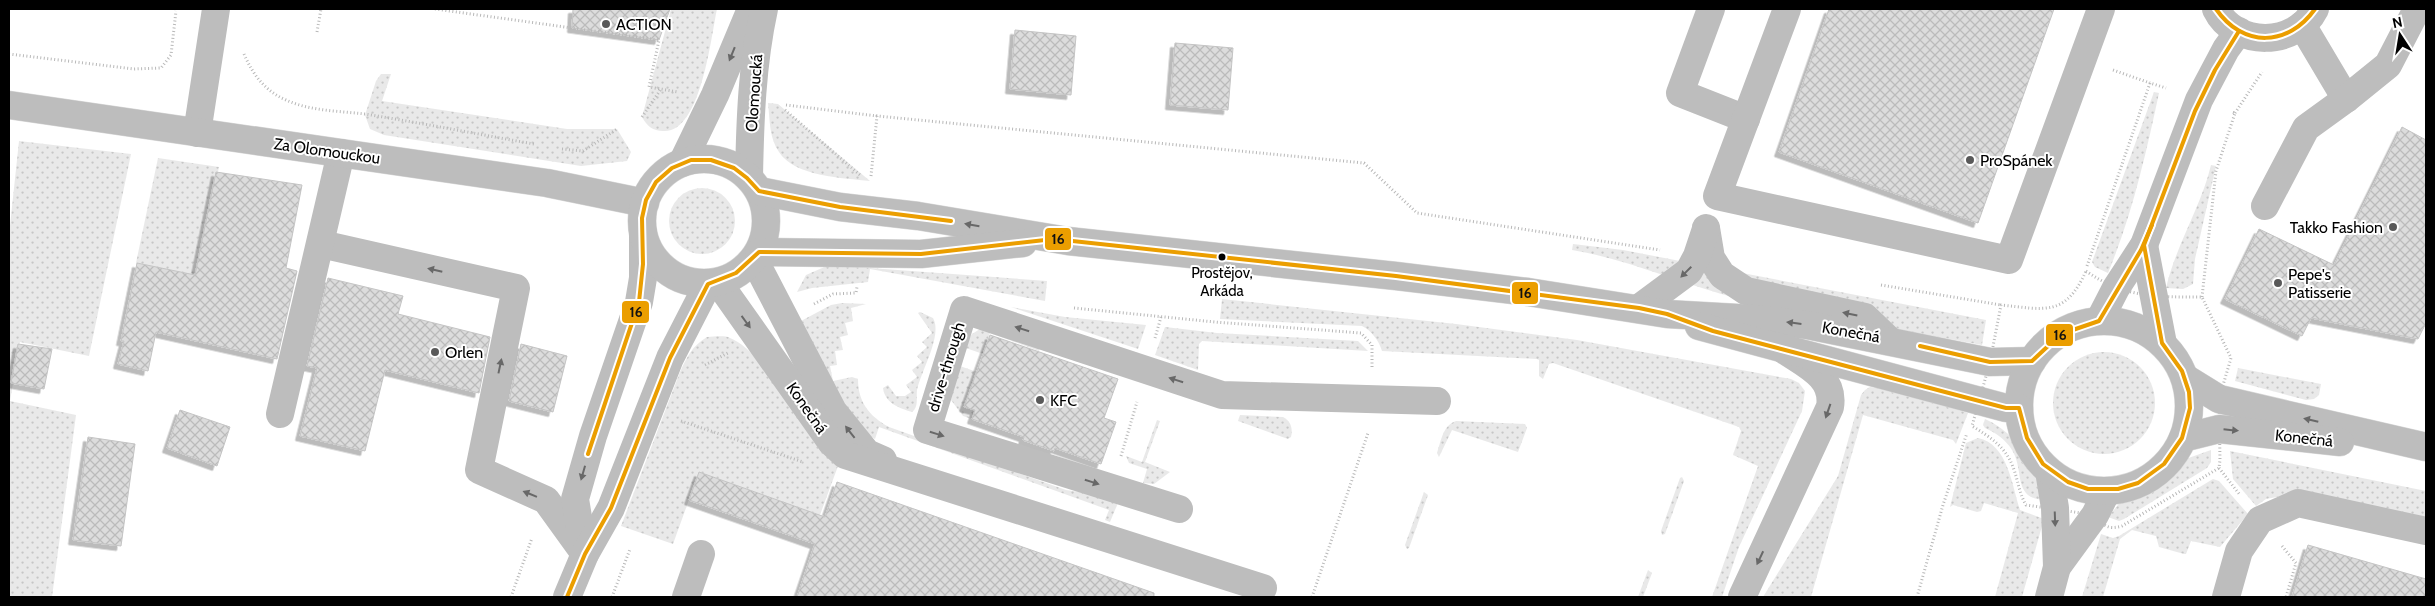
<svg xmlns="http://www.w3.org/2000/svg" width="2435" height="606" font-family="Cabin,sans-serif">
<defs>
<pattern id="grass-dots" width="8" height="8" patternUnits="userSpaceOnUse" patternTransform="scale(1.25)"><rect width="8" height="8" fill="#e9e9e9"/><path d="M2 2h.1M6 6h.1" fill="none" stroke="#c6c6c6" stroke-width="1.8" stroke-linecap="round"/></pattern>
<pattern id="building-cross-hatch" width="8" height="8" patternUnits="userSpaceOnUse" patternTransform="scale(1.25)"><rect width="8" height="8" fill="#dcdcdc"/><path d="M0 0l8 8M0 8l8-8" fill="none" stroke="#bbb"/></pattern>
<filter id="shadow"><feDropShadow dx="-4.5" dy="4.5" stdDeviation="0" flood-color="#0004"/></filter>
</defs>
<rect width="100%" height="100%" fill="#fff"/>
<g fill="url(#grass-dots)">
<path d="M671 9H717C711 36 701 134 663 131 653 131 647 126 642 117Z"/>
<polygon points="381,74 391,74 382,101 567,129 617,129 631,152 627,161 581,166 384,135 370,129 365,115 376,81"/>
<path d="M2154 92 2159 93C2146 154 2132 215 2108 273L2095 267 2092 262Z"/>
<path d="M768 103 778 104 870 181C844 178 795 177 779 152 769 138 770 120 768 103Z"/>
<polygon points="19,141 131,154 89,356 20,342 10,401 76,415 52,597 9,597 9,235"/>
<polygon points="158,158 219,167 196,276 136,263"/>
<path d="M2211 165 2216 166 2195 259 2193 284 2183 289 2166 288C2176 245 2201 207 2211 165Z"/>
<circle cx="702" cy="221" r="33"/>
<path d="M1573 244 1623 250 1986 320 1982 345C1901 329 1819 317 1740 299 1683 285 1629 259 1572 250Z"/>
<polygon points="829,265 1047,281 1045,301 870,269 868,282 812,288 797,292 806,275"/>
<path d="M1222 299 1456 324 1577 340 1791 379 1799 383 1805 391 1802 411 1739 547 1722 597H1712L1758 466 1733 455 1741 431 1739 427 1553 363 1549 364 1543 379 1539 376V360L1537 359 1382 351C1379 341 1372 331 1362 326L1220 319Z"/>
<path d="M842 303 866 304 851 308 853 321 845 323 848 335 840 337 843 350 835 351 837 365 830 366 833 381 852 377 858 379C858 402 869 416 889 427L1066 490 1120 498 1110 522 1105 520 1109 510 879 427 875 439 856 427 801 321 831 305Z"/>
<polygon points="1011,307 1065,317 1146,325 1138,349"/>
<path d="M920 312 933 318C943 335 921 371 917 390 916 398 919 407 912 412 899 408 885 403 883 388L888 385 896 396H905L911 392 906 385 917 377 912 370 922 362 917 356 927 347 922 342 932 333 918 313Z"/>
<polygon points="1165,327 1217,333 1358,341 1368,351 1202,341 1199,344 1198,370 1155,355"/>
<polygon points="980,329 1040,348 1039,351 990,333 983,354 963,347 972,334"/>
<path d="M707 337C714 337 724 335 730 338 762 350 816 436 838 466L820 515 699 472 673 544 621 526 680 372C687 357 692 346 707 337Z"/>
<circle cx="2104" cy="403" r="51"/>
<polygon points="957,365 977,372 964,407 975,410 972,419 963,416 951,400"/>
<polygon points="2238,368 2321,384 2319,395 2314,399 2306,400 2235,381"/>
<polygon points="1870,387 1908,393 1968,413 1956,444 1953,440 1863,415 1811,597 1763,597 1838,476 1861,395 1865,390"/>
<path d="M1240 415 1283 417C1291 421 1293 429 1291 437L1288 439 1238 421Z"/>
<path d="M1985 419C2017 433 2037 466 2044 500 2012 498 2025 471 2012 450 2005 439 1996 433 1985 428L1983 425Z"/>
<polygon points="1157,420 1160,421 1145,462 1170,472 1154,484 1143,483 1147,469 1129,463 1126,456 1142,462"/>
<path d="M1456 421 1525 424 1527 428 1518 452 1452 430 1439 457 1437 453C1441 441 1443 425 1456 421Z"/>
<path d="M1978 438C2008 444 2012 486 2020 510L2044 519 2022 597H1995L2018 513 1984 503 1981 511 1977 512 1953 505 1950 507 1966 443Z"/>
<polygon points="2211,450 2211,462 2207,468 2124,519 2119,521 2108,517 2127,494 2159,480 2180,461"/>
<polygon points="2230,451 2426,491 2426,518 2294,494 2266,499 2256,506 2233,479"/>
<polygon points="1682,477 1684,481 1665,534 1662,535 1661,531 1680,478"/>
<polygon points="2213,479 2219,481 2248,514 2220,547 2191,541 2186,554 2184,554 2159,547 2156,536 2132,530 2120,539 2103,597 2082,597 2101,534 2113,538 2119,536"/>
<polygon points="1424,492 1428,495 1409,548 1407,549 1405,545"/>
<polygon points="1648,570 1652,573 1643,597 1638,597"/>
</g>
<g fill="url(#building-cross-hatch)" stroke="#c4c4c4" filter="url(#shadow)">
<polygon points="573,9 670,9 659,40 572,28"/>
<polygon points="1829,9 2054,9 1978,223 1779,152"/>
<polygon points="1015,30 1076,36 1071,95 1010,89"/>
<polygon points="1175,43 1233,48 1228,110 1170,105"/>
<polygon points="2402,127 2426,140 2426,323 2418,339 2311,318 2302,336 2225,299 2259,229 2334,265"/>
<polygon points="216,172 302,185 286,268 297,271 277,359 156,332 148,371 118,364 124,341 121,341 137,263 195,275"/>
<polygon points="328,278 403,296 398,314 490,337 479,393 385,370 365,451 300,436 317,368 307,366"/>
<polygon points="990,335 1118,379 1104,418 1116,422 1101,464 1055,448 1054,451 1023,440 1024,437 972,419 975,410 964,407"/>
<polygon points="18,344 52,349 44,389 11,383"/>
<polygon points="521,344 567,356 553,412 509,401"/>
<polygon points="180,410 230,427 217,466 167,448"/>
<polygon points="88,437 135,444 121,546 73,540"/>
<polygon points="699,472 825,517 837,482 1154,593 1154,597 797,597 815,544 689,500"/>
<polygon points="2308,545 2426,579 2426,597 2292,597"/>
</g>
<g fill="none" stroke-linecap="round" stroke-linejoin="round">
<defs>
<g id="major">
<polyline points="9,105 547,183 645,203"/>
<circle cx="704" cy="221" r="62"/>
<polyline points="759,191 840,207 918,216 1068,241 1396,276 1528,292 1667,314 1756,319 1807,325 1990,362 2032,361"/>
<polyline points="759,252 921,254 1023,243"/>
<circle cx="2104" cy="406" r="85"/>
<polyline points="1699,326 2006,408 2019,408"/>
<polyline points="2185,378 2219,399 2426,447"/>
<polyline points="2183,438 2219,429 2340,442"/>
</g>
</defs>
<use href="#major" stroke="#dbdbdb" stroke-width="29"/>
<g stroke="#b8b8b8" stroke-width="3" stroke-dasharray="1 2.5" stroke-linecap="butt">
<polyline points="435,9 659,40 649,87 678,92"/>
<polyline points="317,32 321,9"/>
<polyline points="9,54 134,69 161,68 171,55 176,11"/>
<path d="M244 54C253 75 265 91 286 100 310 111 339 111 365 114 421 123 477 134 534 144"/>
<polyline points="2113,70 2150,83"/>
<polyline points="786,105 877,116"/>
<polyline points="785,110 860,175"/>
<polyline points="2235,113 2262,72"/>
<polyline points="642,117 661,89"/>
<polyline points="562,149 583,151 617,129"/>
<polyline points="871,176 877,116 1364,163 1417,213 1660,250"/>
<polyline points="2087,266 2150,83 2166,88"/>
<path d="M2086 271C2124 298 2158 297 2202 297L2231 358 2219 399 2220 460 2219 468 2122 526C2108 530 2104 526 2095 515L2026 505C2019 493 2018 480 2013 467 2005 446 1990 437 1972 426L1990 362 2001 305C2044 309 2065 318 2086 271Z"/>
<polyline points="1881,285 2001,305"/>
<polyline points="2202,297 2216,171 2235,113 2231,112"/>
<polyline points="814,304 833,294 856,293 857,287"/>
<polyline points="1074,308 1215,322 1361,333 1372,345 1372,367"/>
<polyline points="1155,338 1161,317"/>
<polyline points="705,365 728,353"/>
<polyline points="681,421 803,462"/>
<polyline points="1121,456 1137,402"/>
<polyline points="2219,468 2240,495"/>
<polyline points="2282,546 2296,563 2286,597"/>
<polyline points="511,597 532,538"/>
<polyline points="612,597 630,549"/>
<polyline points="1312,597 1368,433"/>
<polyline points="1917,597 1943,505 1967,433"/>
</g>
<g stroke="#bdbdbd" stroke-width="28">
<polyline points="1711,9 1680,93 1746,119"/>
<polyline points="1787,9 1717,196 2009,260 2101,9"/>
<path d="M2216 9C2235 48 2296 47 2315 9"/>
<polyline points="2302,25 2346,99"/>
<polyline points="197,133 216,9"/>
<polyline points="682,163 715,95 751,9"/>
<path d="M749 178C750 121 752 64 764 9"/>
<polyline points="2265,206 2306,128 2346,99 2388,65 2417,9"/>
<polyline points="1706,228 1711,258 1722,275 1746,291 1865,317 1889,340"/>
<polyline points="321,244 516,288 479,470 546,500 585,554"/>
<polyline points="2144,245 2163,344"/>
<polyline points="754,259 833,411 867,453 883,460"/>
<polyline points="718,282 831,442 845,455 1263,588"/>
<polyline points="1639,308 1689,271 1697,256 1706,229"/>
<polyline points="2099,321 2116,288 2144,245 2199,100 2226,49 2239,31"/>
<polyline points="280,414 341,153"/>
<polyline points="1179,509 927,430 964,310 1222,395 1437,401"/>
<polyline points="583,548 575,499 593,436 639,302 643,278 643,233"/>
<polyline points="2057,567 2095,515 2107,491"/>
<polyline points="567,597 585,554 611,508 670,358 708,284"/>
<polyline points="686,597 701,554"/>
<path d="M1742 597 1830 407C1835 377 1806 365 1784 350"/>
<polyline points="2049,597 2057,567 2055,508 2049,471"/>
<polyline points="2226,597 2239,551 2260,520 2298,503 2426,531"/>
</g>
<use href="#major" stroke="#bdbdbd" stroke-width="28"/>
<defs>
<g id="bus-1">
<path d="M2216 9C2243 48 2288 47 2315 9"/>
<polyline points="1920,346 1990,362 2032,361 2061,334 2099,321 2141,250 2152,225"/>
<polyline points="588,454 639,302 643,264 642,218 646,200 656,182 672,168 691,160 711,160 734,168 747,178 759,191 840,207 951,221"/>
<polyline points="567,597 585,554 611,508 670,358 708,284 736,273 759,252 921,254 1054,239 1396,276 1639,308 1667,314 1713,331 2006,408 2019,408 2027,438 2043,464 2068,482 2088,489 2118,489 2138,483 2164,464 2182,438 2190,408 2189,392 2182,371 2162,343 2144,245 2195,111 2215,70 2239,31"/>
</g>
</defs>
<use href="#bus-1" stroke="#fff" stroke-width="8"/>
<use href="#bus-1" stroke="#eb9e00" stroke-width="4"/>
</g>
<defs><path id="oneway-solid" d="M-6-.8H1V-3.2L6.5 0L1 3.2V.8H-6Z" transform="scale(1.25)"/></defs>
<g fill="#686868">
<use href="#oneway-solid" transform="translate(732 54) rotate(112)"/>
<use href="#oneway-solid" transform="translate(972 225) rotate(-170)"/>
<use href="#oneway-solid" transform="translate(435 270) rotate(-167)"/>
<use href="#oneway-solid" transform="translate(1686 272) rotate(135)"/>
<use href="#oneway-solid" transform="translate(1850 314) rotate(-168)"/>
<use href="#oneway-solid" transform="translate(746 322) rotate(54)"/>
<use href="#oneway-solid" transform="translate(1794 323) rotate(-173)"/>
<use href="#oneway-solid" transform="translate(1022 329) rotate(-162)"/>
<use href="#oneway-solid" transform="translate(500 366) rotate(-78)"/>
<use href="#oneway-solid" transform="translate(1176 380) rotate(-162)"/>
<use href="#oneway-solid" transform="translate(1828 411) rotate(109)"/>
<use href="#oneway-solid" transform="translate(2311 420) rotate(-167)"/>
<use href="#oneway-solid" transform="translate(2231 430) rotate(6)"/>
<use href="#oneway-solid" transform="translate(850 432) rotate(-128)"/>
<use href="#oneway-solid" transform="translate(937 434) rotate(17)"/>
<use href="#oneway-solid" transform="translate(583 473) rotate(106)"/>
<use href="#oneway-solid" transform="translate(1092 482) rotate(17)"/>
<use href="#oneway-solid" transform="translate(530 494) rotate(-158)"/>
<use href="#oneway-solid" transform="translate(2055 519) rotate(88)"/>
<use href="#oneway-solid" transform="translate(1760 558) rotate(115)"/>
</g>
<g fill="#595959" stroke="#fff" stroke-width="2">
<circle cx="606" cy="24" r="5"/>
<circle cx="1970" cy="160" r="5"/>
<circle cx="2393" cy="227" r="5"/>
<circle cx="2278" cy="283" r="5"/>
<circle cx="435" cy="352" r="5"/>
<circle cx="1040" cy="400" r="5"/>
</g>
<circle fill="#000" stroke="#fff" stroke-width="2" cx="1222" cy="257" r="4.5"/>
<g text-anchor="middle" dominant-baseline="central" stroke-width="4" stroke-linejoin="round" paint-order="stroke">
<g font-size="15" fill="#000" stroke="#fff">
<text x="1222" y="273">Prostějov,<tspan x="1222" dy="18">Arkáda</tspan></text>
</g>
<g font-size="16" fill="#000" stroke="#fff" text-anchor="start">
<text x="616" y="24">ACTION</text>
<text x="1980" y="160">ProSpánek</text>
<text x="2383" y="227" text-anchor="end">Takko Fashion</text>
<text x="2288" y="274">Pepe's<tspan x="2288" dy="18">Patisserie</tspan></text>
<text x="445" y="352">Orlen</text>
<text x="1050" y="400">KFC</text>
</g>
<g font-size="16" fill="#000" stroke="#fff">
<text transform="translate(754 93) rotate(-86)">Olomoucká</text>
<text transform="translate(327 151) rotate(8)">Za Olomouckou</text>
<text transform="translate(1851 332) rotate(10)">Konečná</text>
<text transform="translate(946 367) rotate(-73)">drive-through</text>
<text transform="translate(807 408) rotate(55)">Konečná</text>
<text transform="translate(2304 438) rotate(6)">Konečná</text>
</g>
</g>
<g stroke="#fff" stroke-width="2">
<rect x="1044" y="227" width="28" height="24" rx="5" fill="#eb9e00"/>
<rect x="1511" y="281" width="28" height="24" rx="5" fill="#eb9e00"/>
<rect x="621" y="300" width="29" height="24" rx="5" fill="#eb9e00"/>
<rect x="2045" y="323" width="29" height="24" rx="5" fill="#eb9e00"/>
</g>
<g font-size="14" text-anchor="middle" font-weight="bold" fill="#111">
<text x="1058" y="244">16</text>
<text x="1525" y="298">16</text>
<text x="636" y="317">16</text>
<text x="2060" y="340">16</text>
</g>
<rect width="2435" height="606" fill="none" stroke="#000000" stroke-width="20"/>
<g transform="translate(2400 35) rotate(348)" stroke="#ffffff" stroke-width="4" paint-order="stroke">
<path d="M0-4L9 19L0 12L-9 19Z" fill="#000000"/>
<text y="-8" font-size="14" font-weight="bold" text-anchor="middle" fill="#000000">N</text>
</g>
</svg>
